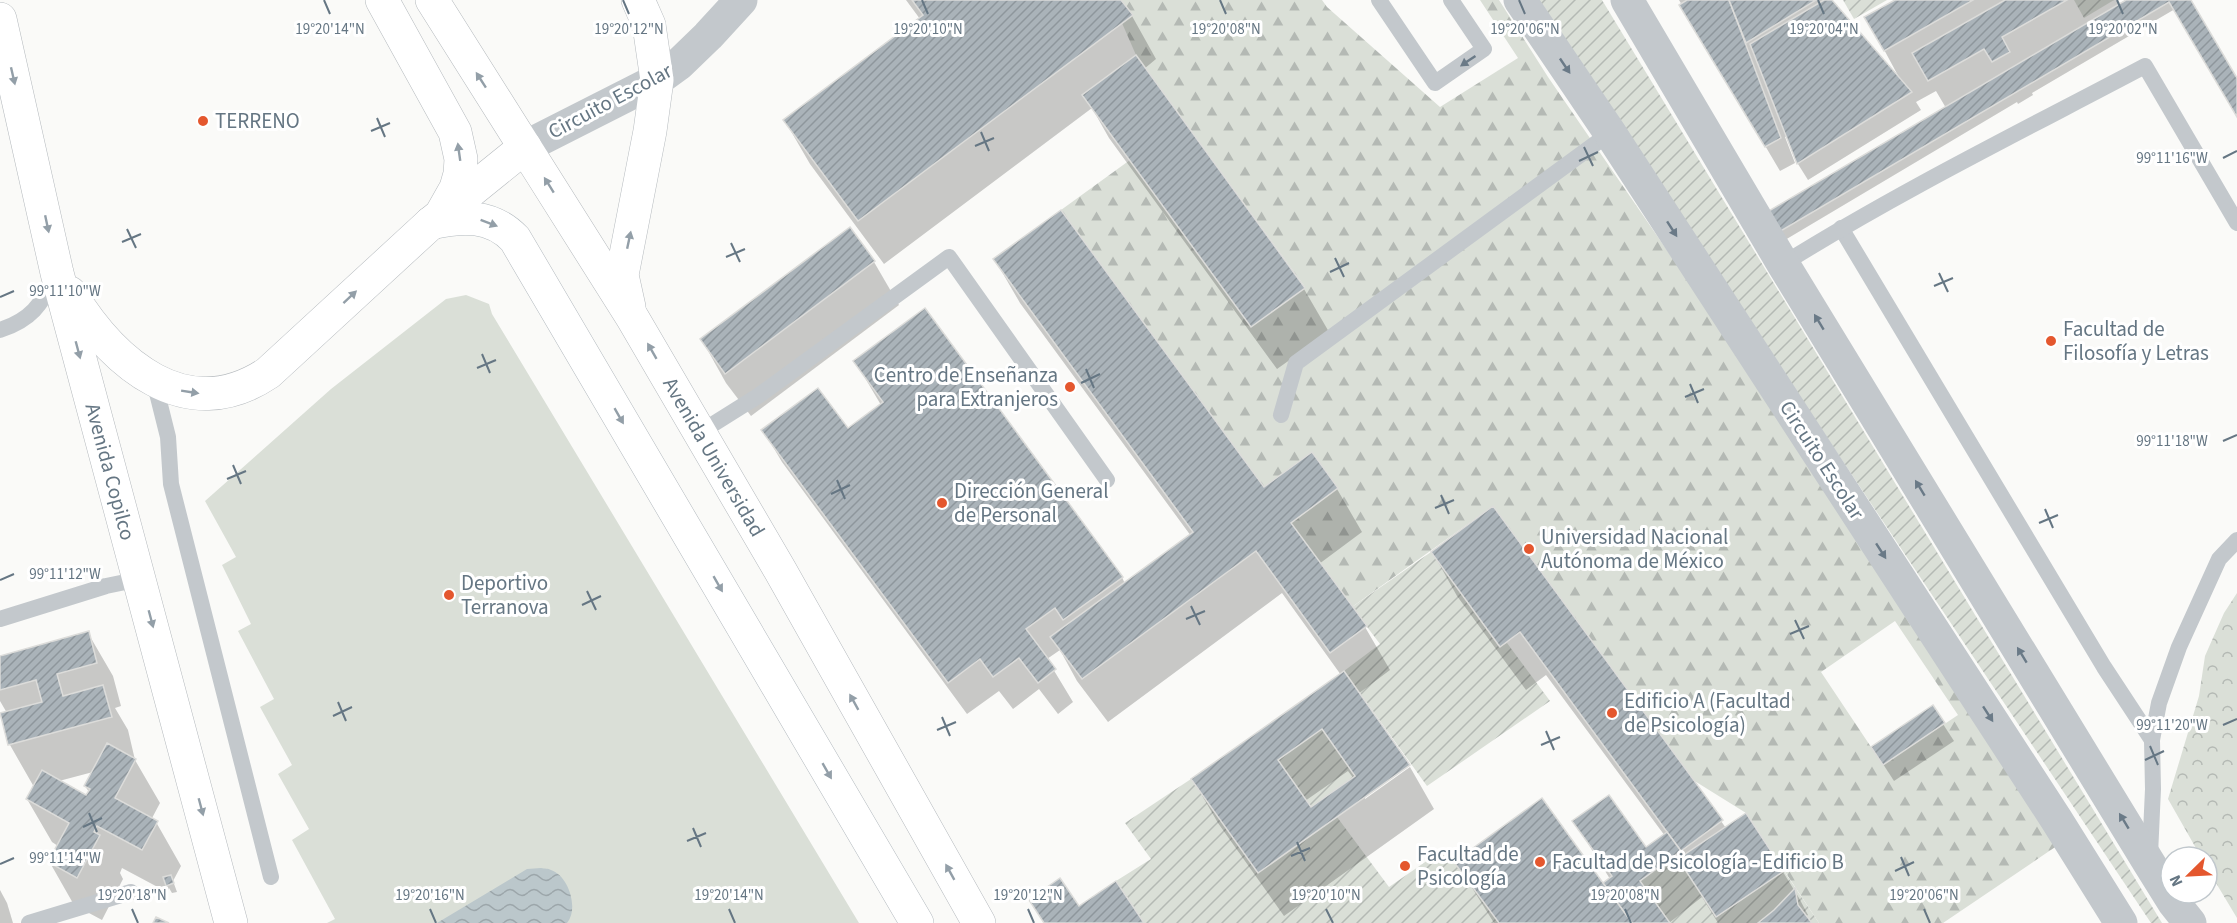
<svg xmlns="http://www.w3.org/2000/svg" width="2237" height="923" font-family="'Source Sans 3',sans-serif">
<defs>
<pattern id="forest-firs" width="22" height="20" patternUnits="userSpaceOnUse" patternTransform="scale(1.5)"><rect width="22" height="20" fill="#dadfd7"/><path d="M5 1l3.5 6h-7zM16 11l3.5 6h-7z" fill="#b4b9b4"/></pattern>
<pattern id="park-crowns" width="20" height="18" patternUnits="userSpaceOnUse" patternTransform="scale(1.5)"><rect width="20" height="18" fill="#dadfd7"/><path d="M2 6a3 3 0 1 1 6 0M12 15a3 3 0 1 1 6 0" fill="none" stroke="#b4b9b4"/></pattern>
<pattern id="garden-furrows" width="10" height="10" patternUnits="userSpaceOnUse" patternTransform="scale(1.5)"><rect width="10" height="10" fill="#dadfd7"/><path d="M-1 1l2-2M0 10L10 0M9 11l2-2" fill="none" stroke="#b4b9b4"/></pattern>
<pattern id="water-waves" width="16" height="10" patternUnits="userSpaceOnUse" patternTransform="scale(1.5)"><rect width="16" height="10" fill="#bbc7cb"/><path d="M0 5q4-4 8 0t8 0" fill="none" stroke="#9ca6aa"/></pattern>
<pattern id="building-hatch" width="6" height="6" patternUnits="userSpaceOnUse" patternTransform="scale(1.5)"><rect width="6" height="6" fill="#aab3b9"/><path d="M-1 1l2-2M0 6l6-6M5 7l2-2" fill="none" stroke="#8e969c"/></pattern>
</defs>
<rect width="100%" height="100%" fill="#fafaf8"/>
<polygon fill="#dadfd7" points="466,295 489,304 492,314 859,923 327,923 335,919 292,840 309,829 278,774 292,765 260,707 274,699 238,631 251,624 222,565 236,557 205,501 331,389 446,299"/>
<path fill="url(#forest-firs)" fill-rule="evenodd" d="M1121 0H1322L1327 7 1440 107 1518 58 1480 0H1499L1548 77 2070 837 1943 923H1819L1746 813 1693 780 1493 506 1352 607 1291 523 1338 488 1312 452 1264 487 1061 210 1130 160 1251 327 1305 287 1136 55 1122 23 1133 15ZM1895 621 1958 715 1883 765 1821 672Z"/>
<polygon fill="url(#park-crowns)" points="2237,593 2237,918 2207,868 2207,857 2201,857 2168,799 2199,696 2205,656 2224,613"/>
<g fill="url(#garden-furrows)">
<polygon points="1535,0 1602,0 2162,923 2151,923"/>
<polygon points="1843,0 1887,0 1854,19"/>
<polygon points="2074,0 2114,0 2084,18"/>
<polygon points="1431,552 1499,647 1507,643 1550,701 1427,786 1344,671 1380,644 1352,607"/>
<polygon points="1322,729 1355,776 1311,807 1278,760"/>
<polygon points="1191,779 1258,873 1337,817 1389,887 1444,849 1499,923 1144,923 1116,881 1151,859 1125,823"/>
<polygon points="1679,853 1678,859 1717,917 1784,871 1819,923 1670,923 1640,881"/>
</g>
<path fill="url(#water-waves)" d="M541 868C545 869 548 868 551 870 569 876 579 909 567 923H437L527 869Z"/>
<g fill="#0003" fill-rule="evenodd">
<polygon points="906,0 1120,0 1132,16 1156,59 1144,69 1304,289 1329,332 1277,369 1109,138 1092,108 884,264 810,164 785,121 920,19"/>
<polygon points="1679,0 1832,0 1838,9 1902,83 1867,18 1898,0 2118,0 2121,5 2129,0 2191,0 2237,81 2237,115 2175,9 2032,93 2033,95 2018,104 2017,102 1785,240 1769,212 1946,108 1936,91 1916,102 1921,110 1808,180 1798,164 1787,136 1785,137 1795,163 1780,171"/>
<polygon points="849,229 874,262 899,305 751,416 726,383 702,340"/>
<path d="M995 260 1264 489 1312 454 1337 489 1362 532 1319 564 1365 627 1390 670 1358 694 1365 799 1410 767 1434 809 1284 916 1218 823 1193 780 1341 675 1282 593 1108 722 1077 681 1060 650 1047 659 1073 702 1058 714 1039 689 1013 709 999 691 967 714 782 462 763 430H848L881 405 855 361 1122 577 1125 584 1191 536 1020 303ZM1348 771 1354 779 1310 810 1305 801Z"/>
<polygon points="1493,508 1726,828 1783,872 1799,898 1808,915 1805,917 1810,923 1718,923 1702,897 1669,923 1494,923 1456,862 1603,885 1610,879 1574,821 1646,849 1665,836 1546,675 1526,690 1457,596 1433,553"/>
<path d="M88 633 113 676 121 706 115 708 128 730 135 760 160 803 151 820 156 822 181 866 173 881 177 892 172 893 169 888 167 892 122 868 120 873 123 879 102 920 74 905 49 861 58 846 52 842 27 799 34 787 10 745 1 715 7 713 0 701V657ZM93 772 85 786 89 792 87 797 59 781Z"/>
<polygon points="1932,707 1954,741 1894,781 1883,764"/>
<polygon points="0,890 7,903 13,923 0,923"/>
</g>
<g fill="url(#building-hatch)" stroke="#dcdcda" stroke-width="1.5" fill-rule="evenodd">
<polygon points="912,0 1121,0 1133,15 858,221 783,120 923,15"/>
<polygon points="1687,0 1729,0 1781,138 1765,147 1679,5"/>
<polygon points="1729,0 1816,0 1746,43"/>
<polygon points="1824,0 1832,0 1912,92 1797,164 1750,44"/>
<polygon points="1895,0 1973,0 1884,51 1864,17"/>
<polygon points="2005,0 2067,0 2002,37 2010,52 1992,62 1984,49 1928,81 1912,53"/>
<polygon points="2126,0 2191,0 2237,78 2237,117 2169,2 1779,232 1767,212"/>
<polygon points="1136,55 1305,288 1251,327 1082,95"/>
<polygon points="1061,210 1264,487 1312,452 1338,488 1291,523 1367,626 1330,653 1256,551 1082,679 1050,637 1193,532 993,259"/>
<polygon points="850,227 875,261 725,374 700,339"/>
<polygon points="925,308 1123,577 1063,620 1055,608 1026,629 1056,669 1038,683 1019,658 993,677 980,659 948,683 761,430 818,388 848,428 883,402 853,361"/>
<polygon points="1493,506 1723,820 1681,851 1520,632 1500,647 1431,552"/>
<polygon points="89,631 97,663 57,674 63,696 103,685 112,717 8,745 0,713 42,702 36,680 0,690 0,656"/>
<path d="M1344 671 1410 765 1258 873 1191 779ZM1322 729 1355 776 1311 807 1278 760Z"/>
<polygon points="1933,705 1945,723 1883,765 1871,747"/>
<polygon points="107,743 136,759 115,798 158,821 142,850 97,826 94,832 100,835 77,878 48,862 69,823 26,799 42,770 86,795 90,789 84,786"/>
<polygon points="1609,795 1646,847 1667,832 1681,851 1640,881 1670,923 1632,923 1603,883 1612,876 1572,821"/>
<polygon points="1542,798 1603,883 1632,923 1499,923 1454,862"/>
<polygon points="1746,813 1784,871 1716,917 1678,859"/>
<polygon points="171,875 174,883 166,886 163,877"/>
<polygon points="1060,878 1079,906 1116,881 1144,923 1044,923 1029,900"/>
<polygon points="1795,888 1798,905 1812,923 1758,923 1774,910"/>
<polygon points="156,917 169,923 153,923"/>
</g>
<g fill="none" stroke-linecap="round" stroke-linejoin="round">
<defs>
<path id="secondary" d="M431 223C462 216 491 214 515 239L917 923"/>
<g id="primary">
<polyline points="382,0 455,132 461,159 460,174 456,188 443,211"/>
<path id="s1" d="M432 0 632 317 780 570 979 923"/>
<path id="s2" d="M0 19 57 273 231 923"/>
<path d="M70 293C113 363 186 428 268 373L431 223 525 147"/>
<polyline points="629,307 622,275 650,131 657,80 649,25 638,0"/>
</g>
</defs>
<use href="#secondary" stroke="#b3babf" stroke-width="34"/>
<use href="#primary" stroke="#b5babe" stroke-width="34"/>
<g stroke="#c3c8cc" stroke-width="16">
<polyline points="1379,0 1435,83 1484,49 1451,0"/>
<polyline points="1841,228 2104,667 2152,740"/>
<path d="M1783 264C1900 191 2024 130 2145 66L2237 223"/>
<path d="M0 330C31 320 41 305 55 277"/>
<polyline points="154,381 168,437 171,484 271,877"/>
<polyline points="1281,415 1296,363 1610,133"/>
<polyline points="699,433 758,396 949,257 1107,480"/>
<polyline points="0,619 106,586 140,579"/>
<polyline points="2150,855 2153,789 2152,740 2159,703 2179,647 2219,559 2237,540"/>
<polyline points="29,923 131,892"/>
</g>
<g stroke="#c3c8cc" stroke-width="33">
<polyline points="1520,0 1610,133 2056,819 2121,923"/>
<polyline points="1627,0 1783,264 2149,863 2174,903 2190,923"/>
<polyline points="525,147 657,80 679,64 708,36 741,0"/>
</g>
<use href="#secondary" stroke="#fff" stroke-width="33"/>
<use href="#primary" stroke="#fff" stroke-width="33"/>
</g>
<defs><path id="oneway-solid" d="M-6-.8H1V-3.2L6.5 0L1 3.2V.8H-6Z" transform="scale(1.5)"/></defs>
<g fill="#6a7a87">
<use href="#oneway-solid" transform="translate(1468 61) rotate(146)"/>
<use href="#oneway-solid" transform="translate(1565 66) rotate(56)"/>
<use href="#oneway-solid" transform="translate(1672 229) rotate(57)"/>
<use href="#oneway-solid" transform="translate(1819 322) rotate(-121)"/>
<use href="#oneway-solid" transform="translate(1920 488) rotate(-121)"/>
<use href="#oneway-solid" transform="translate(1881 551) rotate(57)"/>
<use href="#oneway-solid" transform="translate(2022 655) rotate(-121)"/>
<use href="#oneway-solid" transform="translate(1988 714) rotate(57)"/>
<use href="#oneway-solid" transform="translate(2124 821) rotate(-121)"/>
</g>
<g fill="#939fa8">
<use href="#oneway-solid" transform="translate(13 76) rotate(77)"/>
<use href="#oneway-solid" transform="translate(481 80) rotate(-123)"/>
<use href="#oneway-solid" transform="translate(459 152) rotate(-98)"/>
<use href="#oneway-solid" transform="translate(549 185) rotate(-122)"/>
<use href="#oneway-solid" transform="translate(489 223) rotate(21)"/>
<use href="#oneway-solid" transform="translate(47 224) rotate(78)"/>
<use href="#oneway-solid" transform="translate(629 240) rotate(-78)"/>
<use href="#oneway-solid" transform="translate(350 297) rotate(-43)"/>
<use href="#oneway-solid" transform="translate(78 350) rotate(75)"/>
<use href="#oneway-solid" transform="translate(652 351) rotate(-120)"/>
<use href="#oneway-solid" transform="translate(190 392) rotate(9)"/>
<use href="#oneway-solid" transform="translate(619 416) rotate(60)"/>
<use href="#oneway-solid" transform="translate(718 584) rotate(60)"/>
<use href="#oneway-solid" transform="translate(151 619) rotate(75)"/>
<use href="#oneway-solid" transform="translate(854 702) rotate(-119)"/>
<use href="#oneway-solid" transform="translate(827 771) rotate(60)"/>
<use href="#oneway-solid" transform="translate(201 807) rotate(75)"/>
<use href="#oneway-solid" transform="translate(950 872) rotate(-119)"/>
</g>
<path fill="none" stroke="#657683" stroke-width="2" d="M324 0 330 14M623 0 629 14M922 0 928 14M1220 0 1226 14M1519 0 1525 14M1818 0 1824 14M2117 0 2123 14M377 118 385 137M371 131 390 123M981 132 989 151M975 146 994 138M1584 147 1593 166M2223 158 2237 151M1579 161 1598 152M127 229 136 248M122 242 141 234M731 243 740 262M726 257 745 249M1335 258 1344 277M1330 272 1349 263M1939 273 1948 292M1934 286 1953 278M0 297 14 291M482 354 490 373M477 368 496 360M1086 369 1094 388M1081 383 1100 374M1690 384 1698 403M1685 397 1704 389M2223 441 2237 435M233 465 241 484M227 479 246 471M837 480 845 499M831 494 850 485M1441 495 1449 514M1435 508 1454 500M2045 509 2053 528M2039 523 2058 515M0 580 14 574M587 591 596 610M582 605 601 596M1191 606 1200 625M1186 619 1205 611M1795 620 1804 639M1790 634 1809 626M338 702 346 721M333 716 352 707M942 717 950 736M2223 725 2237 719M937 730 956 722M1546 731 1554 750M1541 745 1560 737M2150 746 2158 765M2145 760 2164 751M89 813 97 832M83 827 102 818M693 828 701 847M687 841 706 833M1297 842 1305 861M1291 856 1310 848M1901 857 1909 876M0 864 14 858M1895 871 1914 862M132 909 138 923M430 909 436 923M729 909 735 923M1028 909 1034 923M1326 909 1333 923M1625 909 1631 923M1924 909 1930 923"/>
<g fill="#e4572e" stroke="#fff" stroke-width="2">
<circle cx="203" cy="121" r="6"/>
<circle cx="2051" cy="341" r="6"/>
<circle cx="1070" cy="387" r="6"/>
<circle cx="942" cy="503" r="6"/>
<circle cx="1529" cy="549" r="6"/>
<circle cx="449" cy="595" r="6"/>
<circle cx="1612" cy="713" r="6"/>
<circle cx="1540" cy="862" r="6"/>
<circle cx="1405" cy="866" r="6"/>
</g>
<g text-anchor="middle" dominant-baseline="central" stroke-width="6" stroke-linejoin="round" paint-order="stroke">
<g font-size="21" fill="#657683" stroke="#fff">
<text transform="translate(610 101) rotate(-28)">Circuito Escolar</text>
<text stroke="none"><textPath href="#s1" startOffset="537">Avenida Universidad</textPath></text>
<text transform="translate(1822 460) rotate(57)">Circuito Escolar</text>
<text stroke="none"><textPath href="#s2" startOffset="466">Avenida Copilco</textPath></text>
</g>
<g font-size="21" fill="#657683" stroke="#fff" text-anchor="start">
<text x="215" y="121">TERRENO</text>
<text x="2063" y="329">Facultad de<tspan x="2063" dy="24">Filosofía y Letras</tspan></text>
<text x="1058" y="375" text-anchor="end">Centro de Enseñanza<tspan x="1058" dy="24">para Extranjeros</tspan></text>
<text x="954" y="491">Dirección General<tspan x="954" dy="24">de Personal</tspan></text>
<text x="1541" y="537">Universidad Nacional<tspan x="1541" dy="24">Autónoma de México</tspan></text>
<text x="461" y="583">Deportivo<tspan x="461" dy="24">Terranova</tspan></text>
<text x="1624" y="701">Edificio A (Facultad<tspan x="1624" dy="24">de Psicología)</tspan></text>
<text x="1417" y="854">Facultad de<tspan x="1417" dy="24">Psicología</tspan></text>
<text x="1552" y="862">Facultad de Psicología - Edificio B</text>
</g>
</g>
<g font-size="15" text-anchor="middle" fill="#657683" stroke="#fff" stroke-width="6" stroke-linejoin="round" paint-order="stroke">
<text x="330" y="34">19°20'14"N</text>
<text x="629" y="34">19°20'12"N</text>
<text x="928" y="34">19°20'10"N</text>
<text x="1226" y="34">19°20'08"N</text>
<text x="1525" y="34">19°20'06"N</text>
<text x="1824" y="34">19°20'04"N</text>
<text x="2123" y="34">19°20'02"N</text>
<text x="2172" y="163">99°11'16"W</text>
<text x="65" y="296">99°11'10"W</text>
<text x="2172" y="446">99°11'18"W</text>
<text x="65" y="579">99°11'12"W</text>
<text x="2172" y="730">99°11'20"W</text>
<text x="65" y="863">99°11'14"W</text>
<text x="132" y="900">19°20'18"N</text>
<text x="430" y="900">19°20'16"N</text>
<text x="729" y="900">19°20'14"N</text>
<text x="1028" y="900">19°20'12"N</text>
<text x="1326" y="900">19°20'10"N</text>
<text x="1625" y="900">19°20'08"N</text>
<text x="1924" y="900">19°20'06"N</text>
</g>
<g transform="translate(2189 875) rotate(246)"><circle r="28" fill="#ffffff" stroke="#c1c8cd" stroke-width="1.5"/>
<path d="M0-4.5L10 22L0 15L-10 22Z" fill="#e4572e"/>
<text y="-9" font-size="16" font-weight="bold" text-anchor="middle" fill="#657683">N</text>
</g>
</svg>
